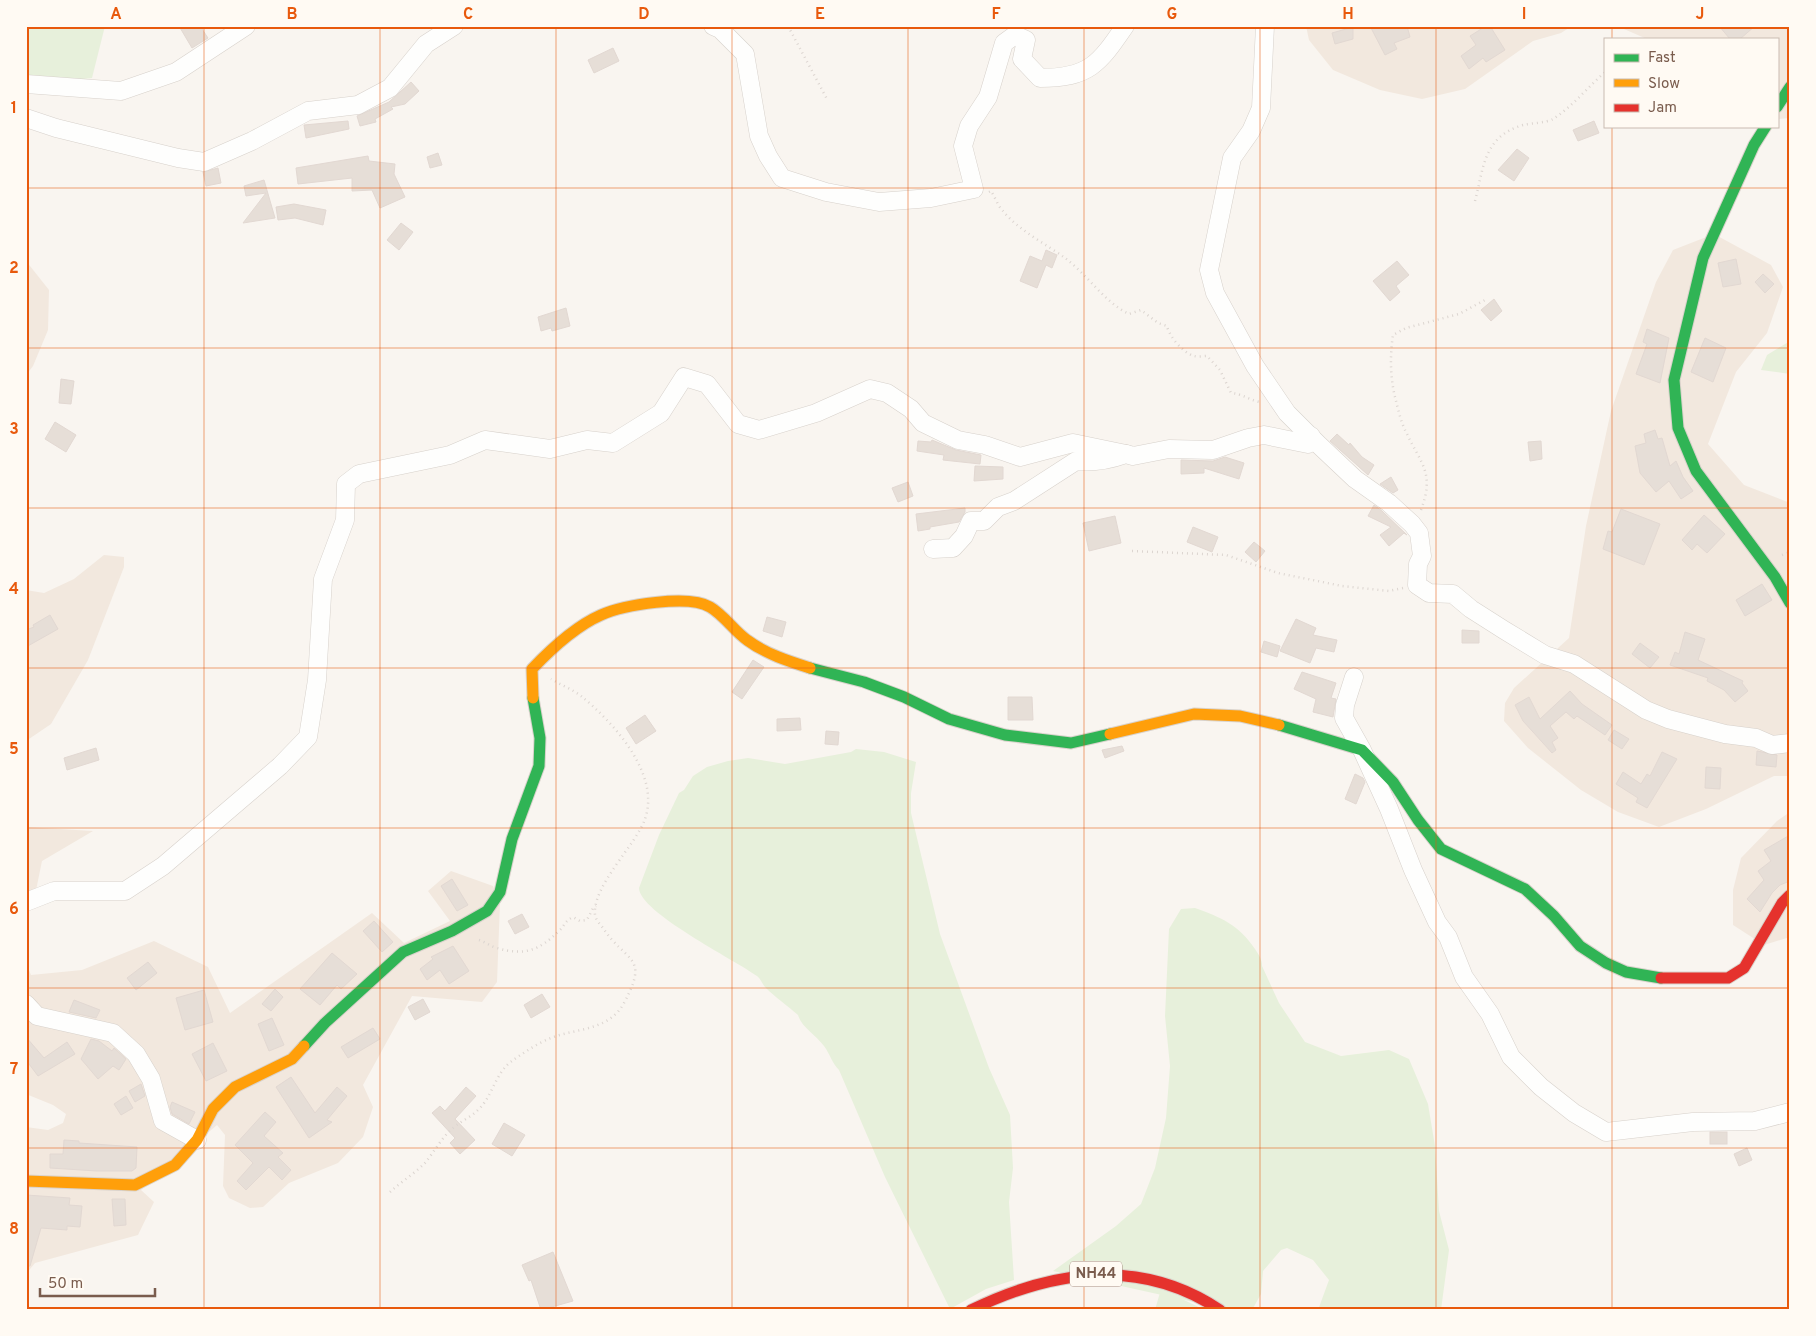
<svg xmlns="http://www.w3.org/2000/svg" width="1816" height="1336" font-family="Overpass,sans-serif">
<rect width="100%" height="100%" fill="#f9f5f0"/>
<g fill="#f2e8de">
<polygon points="1306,26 1572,26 1561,33 1533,41 1465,89 1422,99 1380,90 1333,70 1309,40"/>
<polygon points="1617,26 1790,26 1790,118 1777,119 1777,39 1647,39"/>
<polygon points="1714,234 1771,265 1783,287 1767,333 1736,372 1708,444 1744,485 1790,503 1790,776 1774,776 1706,809 1659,827 1618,812 1581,790 1528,748 1504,721 1505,703 1514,688 1569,638 1586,526 1611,411 1656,282 1673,250"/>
<polygon points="26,261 49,290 48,330 33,366 26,375"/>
<polygon points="104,555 124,557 124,567 88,660 51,724 26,741 26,590 44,593 74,579"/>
<polygon points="1790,812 1790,937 1764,945 1733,925 1733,890 1741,858 1777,821"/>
<polygon points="26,827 93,831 42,861 34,900 26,908"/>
<polygon points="451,871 493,886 500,903 497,982 482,1002 412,996 363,1085 373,1107 363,1137 338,1163 289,1183 263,1207 250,1208 229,1198 223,1186 225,1135 217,1125 141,1190 154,1202 138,1235 35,1263 26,1274 26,1127 48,1130 63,1123 66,1114 53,1105 26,1094 26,963 31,975 82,970 154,941 208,967 230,1013 372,913 404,943 450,921 428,891"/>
</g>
<g fill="#e7f0db">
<polygon points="26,26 105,26 92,78 37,84 26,80"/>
<polygon points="1790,341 1790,374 1761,370 1767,355"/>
<path d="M856 749 884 752 916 762 911 793V813L940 934 989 1068 1010 1115 1013 1168 1009 1202 1014 1280 986 1289 950 1309 885 1177 839 1070C832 1063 830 1054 824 1046 816 1035 802 1028 798 1015 788 1006 775 997 766 988 762 984 761 979 757 976 735 960 639 912 639 888L659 835 679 793 684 790 693 776 707 767 728 761 748 758 785 764 851 752Z"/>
<path d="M1195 908C1222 918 1238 924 1255 949 1259 955 1262 959 1262 966L1279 1003 1305 1042 1341 1056 1389 1050 1409 1059 1428 1104 1435 1146 1439 1211 1449 1250 1441 1310H1318L1329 1280 1313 1260 1287 1248 1281 1250 1263 1271 1261 1294 1252 1310H1230L1053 1271 1116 1226 1141 1204 1155 1168 1166 1118 1170 1066 1165 1016 1169 929 1181 909Z"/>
<polygon points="1161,1289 1205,1310 1155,1310"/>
</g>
<g fill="#e6ded7" stroke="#e2d8d2">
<polygon points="179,26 200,26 208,38 192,48"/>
<polygon points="1370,26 1407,26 1410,37 1394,43 1397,49 1385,55"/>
<polygon points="1486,26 1490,26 1505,50 1486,62 1483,58 1469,69 1461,56 1476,45 1470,36"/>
<polygon points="1719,26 1755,26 1740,39 1730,39"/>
<polygon points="1353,27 1353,39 1335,44 1332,33"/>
<polygon points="613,48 619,61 594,73 588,60"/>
<polygon points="411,82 419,91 405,104 391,107 393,109 375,119 376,122 360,126 357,116 389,102"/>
<polygon points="348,121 349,129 306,138 304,125"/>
<polygon points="1594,121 1599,133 1578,141 1573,130"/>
<polygon points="1517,149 1529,158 1514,181 1498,170"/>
<polygon points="438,153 442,165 430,168 427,157"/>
<polygon points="368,156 369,161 395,164 394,174 405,197 380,208 372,190 352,191 352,178 298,184 296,168"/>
<polygon points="218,168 221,183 206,186 203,172"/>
<polygon points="264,180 275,218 243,223 266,193 246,196 244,186"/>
<polygon points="294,204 326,210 323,225 295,218 278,220 276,207"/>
<polygon points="401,223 413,232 399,250 387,240"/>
<polygon points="1046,250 1057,255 1052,268 1046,265 1037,288 1020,281 1030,256 1042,261"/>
<polygon points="1736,259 1741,284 1723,287 1718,263"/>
<polygon points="1397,261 1409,275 1396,286 1400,292 1390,301 1373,281"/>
<polygon points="1763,274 1774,284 1765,293 1755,282"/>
<polygon points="1494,299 1502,311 1491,321 1481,310"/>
<polygon points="566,308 570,326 552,331 551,328 541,331 538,317"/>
<polygon points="1647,329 1669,338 1660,383 1636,374 1647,344 1643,342"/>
<polygon points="1705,338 1726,348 1713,382 1691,372"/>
<polygon points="61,379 74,381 71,404 59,403"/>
<polygon points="55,422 76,435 66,452 45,439"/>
<polygon points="1655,430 1658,439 1662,438 1670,466 1676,461 1683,477 1693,491 1681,499 1669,481 1656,492 1640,473 1635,446 1646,443 1644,434"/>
<polygon points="1337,434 1349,445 1350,443 1362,457 1374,465 1368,475 1330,441"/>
<polygon points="932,440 956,450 981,455 980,464 943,460 944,455 917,451 918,441 931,442"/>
<polygon points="1541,441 1542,459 1530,461 1528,442"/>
<polygon points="1225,457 1244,463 1239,479 1204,468 1204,473 1181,474 1181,460 1213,461"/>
<polygon points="975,466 1003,467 1003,479 974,481"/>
<polygon points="1391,477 1398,490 1393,493 1380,484"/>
<polygon points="908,482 913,496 898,502 892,488"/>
<polygon points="1374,505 1382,511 1407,535 1404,533 1389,546 1380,535 1391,527 1368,516"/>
<polygon points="965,508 965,512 959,522 930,527 930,529 918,531 916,514"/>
<polygon points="1621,509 1660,524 1644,565 1603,549 1608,531 1612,532"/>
<polygon points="1704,515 1725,534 1707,553 1697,544 1692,550 1682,540"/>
<polygon points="1115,516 1121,543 1089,551 1083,523"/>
<polygon points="1193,527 1218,537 1212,552 1187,542"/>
<polygon points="1254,542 1265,551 1256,562 1245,552"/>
<polygon points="1762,584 1772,600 1745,616 1736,600"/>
<polygon points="50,615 58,629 26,647 26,630 34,627 33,625"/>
<polygon points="767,617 786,622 782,637 763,631"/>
<polygon points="1296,619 1316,628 1313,635 1337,640 1334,652 1316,648 1310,663 1280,651"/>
<polygon points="1462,630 1479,631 1479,643 1462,643"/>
<polygon points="1685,632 1705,639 1698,660 1743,681 1742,683 1748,691 1735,702 1724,690 1707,681 1708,678 1670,665 1675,652 1679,654"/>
<polygon points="1264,641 1280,646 1277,657 1261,652"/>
<polygon points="1640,643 1659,657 1650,668 1632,654"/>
<polygon points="753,660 764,667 742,699 732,692"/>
<polygon points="1302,672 1336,683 1331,698 1336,699 1333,717 1313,712 1316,699 1294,689"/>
<polygon points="1570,691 1582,704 1612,725 1605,735 1577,716 1574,719 1566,712 1550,726 1558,738 1552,742 1556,750 1552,753 1523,721 1515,705 1529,697 1540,719"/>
<polygon points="1008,697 1032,697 1033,720 1008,720"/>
<polygon points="645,715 656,731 636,744 626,728"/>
<polygon points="800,718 801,730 777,731 777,719"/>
<polygon points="1614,730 1629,739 1622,749 1608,740"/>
<polygon points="826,731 839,732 838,745 825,744"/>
<polygon points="1122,746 1124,751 1105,758 1102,750"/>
<polygon points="96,748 99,760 67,770 64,758"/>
<polygon points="1757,751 1777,755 1776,767 1756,765"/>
<polygon points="1662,752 1677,759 1647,808 1636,802 1638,798 1616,784 1623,772 1641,784 1647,774 1650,776"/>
<polygon points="1706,767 1721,768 1720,789 1705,788"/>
<polygon points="1355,774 1363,778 1365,782 1356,804 1345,799"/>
<polygon points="1790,835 1790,881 1780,885 1772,893 1760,912 1747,899 1764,880 1758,871 1771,861 1764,850"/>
<polygon points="452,879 468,905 457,911 441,886"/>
<polygon points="522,914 529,927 515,934 508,921"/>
<polygon points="374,921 393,942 382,952 363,931"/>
<polygon points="453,946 469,971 449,984 440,970 427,980 420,969 433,959 431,957"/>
<polygon points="332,953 357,974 341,989 337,985 320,1005 300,989"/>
<polygon points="148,962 157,973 136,990 127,978"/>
<polygon points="275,989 283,997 271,1011 262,1004"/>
<polygon points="204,990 213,1022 185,1030 176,998"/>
<polygon points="542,994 550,1007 531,1018 524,1005"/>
<polygon points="423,999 430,1012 415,1020 408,1007"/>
<polygon points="74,1000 100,1010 96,1018 69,1012"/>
<polygon points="272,1018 284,1045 269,1051 258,1024"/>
<polygon points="373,1028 380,1039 348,1058 341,1047"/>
<polygon points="26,1037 44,1058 67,1042 75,1054 38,1076 26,1060"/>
<polygon points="91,1039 99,1041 112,1051 114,1048 126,1059 119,1070 113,1066 98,1079 81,1059"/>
<polygon points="213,1043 227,1071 206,1081 192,1054"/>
<polygon points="291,1077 315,1113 337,1087 347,1096 327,1120 332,1122 309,1138 276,1087"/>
<polygon points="141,1084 145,1096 135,1102 129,1091"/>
<polygon points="466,1087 476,1096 455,1119 475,1140 460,1154 450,1143 455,1138 432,1113 440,1106 445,1111"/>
<polygon points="126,1096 133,1108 121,1115 114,1104"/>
<polygon points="172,1102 195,1112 189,1124 172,1114 170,1107"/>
<polygon points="265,1112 276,1122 264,1136 283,1153 278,1157 291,1170 282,1180 269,1167 246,1190 237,1181 253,1163 235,1145"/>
<polygon points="504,1123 525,1135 512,1156 492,1144"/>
<rect x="1710" y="1132" width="17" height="12"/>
<polygon points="64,1140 79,1141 79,1143 137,1147 136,1168 132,1171 97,1171 50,1168 50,1154 63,1154"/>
<polygon points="1747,1148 1752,1160 1739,1166 1734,1154"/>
<polygon points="26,1195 70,1198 69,1205 82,1206 80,1227 67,1226 67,1230 41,1228 30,1266 26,1266"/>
<polygon points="112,1199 125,1199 126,1225 114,1226"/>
<polygon points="553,1252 573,1301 541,1310 531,1280 529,1281 522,1265"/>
</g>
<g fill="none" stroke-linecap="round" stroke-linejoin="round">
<defs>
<g id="street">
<path d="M713 26 720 29 745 54 759 136 768 156 782 178 826 192 879 202 931 198 974 189 963 146 969 126 988 97 1004 43 1015 35 1026 40 1022 59 1040 78C1089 78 1099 64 1125 26"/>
<polyline points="1265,26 1261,108 1251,131 1232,158 1209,270 1215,293 1255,366 1287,413 1319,445 1355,479 1389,503 1412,524 1419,533 1422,556 1418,564 1417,585 1429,593 1453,594 1471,609 1504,630 1545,655 1574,664 1646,710 1668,719 1725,734 1756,738 1772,745 1790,743"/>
<polyline points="26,84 121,91 176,72 246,26"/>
<polyline points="26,118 56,128 178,158 204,162 252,141 308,111 358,105 390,88 426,44 454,26"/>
<path d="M933 549 953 548 964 536 971 521H984L998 507 1014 501 1076 461C1094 463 1109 460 1126 454L1133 456 1169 449 1213 450 1248 438 1264 435 1308 444 1311 436"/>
<polyline points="1354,677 1345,705 1344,718 1362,750 1389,809 1413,870 1437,922 1448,937 1464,977 1490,1014 1511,1057 1541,1087 1574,1113 1606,1132 1693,1122 1755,1121 1790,1112"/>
<polyline points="26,902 54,891 125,891 163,866 280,766 308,737 317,680 323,579 345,520 346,484 359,474 450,455 485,440 550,449 587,440 613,443 661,413 684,377 707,384 738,424 759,430 816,413 870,389 887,393 911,409 923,423 958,440 985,445 1020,457 1073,443 1126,454"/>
<polyline points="26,1004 37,1016 113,1033 136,1054 151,1079 163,1121 197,1140"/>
</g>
<g id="fast">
<polyline points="1777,107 1790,87"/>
<polyline points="1766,126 1754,145 1703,258 1674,380 1678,428 1696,471 1775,577 1790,603"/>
<polyline points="810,668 864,682 904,697 949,719 1005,735 1071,743 1110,734"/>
<polyline points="1279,725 1362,750 1393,782 1418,820 1441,849 1525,889 1554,916 1580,946 1606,963 1626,972 1661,978"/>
<polyline points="304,1046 325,1023 403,952 452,931 487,911 500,892 512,839 539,766 540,738 533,698"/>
</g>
<g id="slow">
<path d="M533 698 532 669C551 649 576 626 601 615 623 605 689 594 710 607 724 615 734 631 747 640 766 654 788 661 810 668"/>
<polyline points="1110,734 1194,714 1240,716 1279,725"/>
<polyline points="26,1181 135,1185 175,1165 197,1140 213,1109 235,1087 292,1059 304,1046"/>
</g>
<g id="jam">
<polyline points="1661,978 1728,978 1744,968 1782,903 1790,895"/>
<path d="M971 1310C1053 1270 1141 1257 1220 1310"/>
</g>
</defs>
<use href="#street" stroke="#d7d1cb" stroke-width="19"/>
<use href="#fast" stroke="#d9d2cb" stroke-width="13"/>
<use href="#slow" stroke="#d9d2cb" stroke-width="13"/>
<use href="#jam" stroke="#d9d2cb" stroke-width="13"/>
<g stroke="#dcd5d0" stroke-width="2.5" stroke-dasharray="1 4" stroke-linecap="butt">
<polyline points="788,26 828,101"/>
<path d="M989 192 991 191C995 197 998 206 1003 211 1018 230 1046 244 1065 258 1088 275 1104 302 1129 314L1141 310 1158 323 1167 326C1169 336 1183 353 1194 356 1198 357 1204 356 1207 356L1220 370 1231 393C1243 394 1249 400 1260 402"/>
<path d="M1475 201C1484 167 1483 137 1523 125 1532 123 1546 123 1553 119 1572 107 1588 87 1605 72"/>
<path d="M1421 510C1435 473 1421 464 1407 434 1401 423 1398 409 1395 397 1390 376 1390 355 1393 335L1406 328 1459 314 1485 300"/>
<polyline points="1132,551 1226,555 1278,573 1342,586 1389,591 1403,588"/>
<polyline points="1782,555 1790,552"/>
<path d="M479 940C485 942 490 946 497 948 524 956 539 951 560 930 565 925 565 921 573 917L580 921 587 920 593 908 596 906"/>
<path d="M390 1192C401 1182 415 1173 425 1163 434 1152 442 1137 453 1128 461 1121 471 1117 478 1110 493 1096 495 1073 512 1061 523 1053 538 1043 551 1038 576 1028 609 1031 624 1003 650 955 626 963 603 928 600 924 596 920 595 915 592 886 636 845 645 819 661 774 613 722 581 696 572 689 561 685 551 679"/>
</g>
<use href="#street" stroke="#fefefd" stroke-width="18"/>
<use href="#fast" stroke="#30b455" stroke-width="11"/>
<use href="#slow" stroke="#ff9f0a" stroke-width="11"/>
<use href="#jam" stroke="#e5322d" stroke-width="11"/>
</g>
<path fill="none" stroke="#e8590c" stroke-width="1" stroke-opacity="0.55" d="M204 26V1310M380 26V1310M556 26V1310M732 26V1310M908 26V1310M1084 26V1310M1260 26V1310M1436 26V1310M1612 26V39M1612 126V1310M26 188H1790M26 348H1790M26 508H1790M26 668H1790M26 828H1790M26 988H1790M26 1148H1790"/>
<g text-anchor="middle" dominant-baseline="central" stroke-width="4" stroke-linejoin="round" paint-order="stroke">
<rect fill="#fffaf3" stroke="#a28b7f" stroke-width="1" x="1070" y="1261.5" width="52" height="25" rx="4"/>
<g font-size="15" font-weight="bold" fill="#7a5c4d">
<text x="1096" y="1274">NH44</text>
</g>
</g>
<rect width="1816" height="1336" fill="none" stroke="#fffaf3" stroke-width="55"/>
<rect x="1604" y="38" width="175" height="90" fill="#fffaf3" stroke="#cabbb1"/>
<rect x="1614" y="54" width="25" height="8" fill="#30b455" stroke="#cabbb1"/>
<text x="1648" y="62" font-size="15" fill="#7a5c4d">Fast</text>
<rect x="1614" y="79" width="25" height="8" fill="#ff9f0a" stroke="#cabbb1"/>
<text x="1648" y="88" font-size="15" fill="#7a5c4d">Slow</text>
<rect x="1614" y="104" width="25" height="8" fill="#e5322d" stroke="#cabbb1"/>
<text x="1648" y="112" font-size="15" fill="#7a5c4d">Jam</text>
<path d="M40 1288v8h115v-8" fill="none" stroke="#7a5c4d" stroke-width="2.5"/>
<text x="48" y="1288" font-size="15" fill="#7a5c4d" stroke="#fffaf3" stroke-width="4" paint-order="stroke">50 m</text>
<rect x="28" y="28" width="1760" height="1280" fill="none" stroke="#e8590c" stroke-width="2"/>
<g font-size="16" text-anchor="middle" font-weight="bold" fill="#e8590c">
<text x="116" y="19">A</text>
<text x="292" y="19">B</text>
<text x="468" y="19">C</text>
<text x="644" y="19">D</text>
<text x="820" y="19">E</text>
<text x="996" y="19">F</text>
<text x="1172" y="19">G</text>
<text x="1348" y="19">H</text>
<text x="1524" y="19">I</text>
<text x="1700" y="19">J</text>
<text x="14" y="113">1</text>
<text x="14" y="273">2</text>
<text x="14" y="434">3</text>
<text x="14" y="594">4</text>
<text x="14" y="754">5</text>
<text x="14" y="914">6</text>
<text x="14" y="1074">7</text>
<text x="14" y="1234">8</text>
</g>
</svg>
